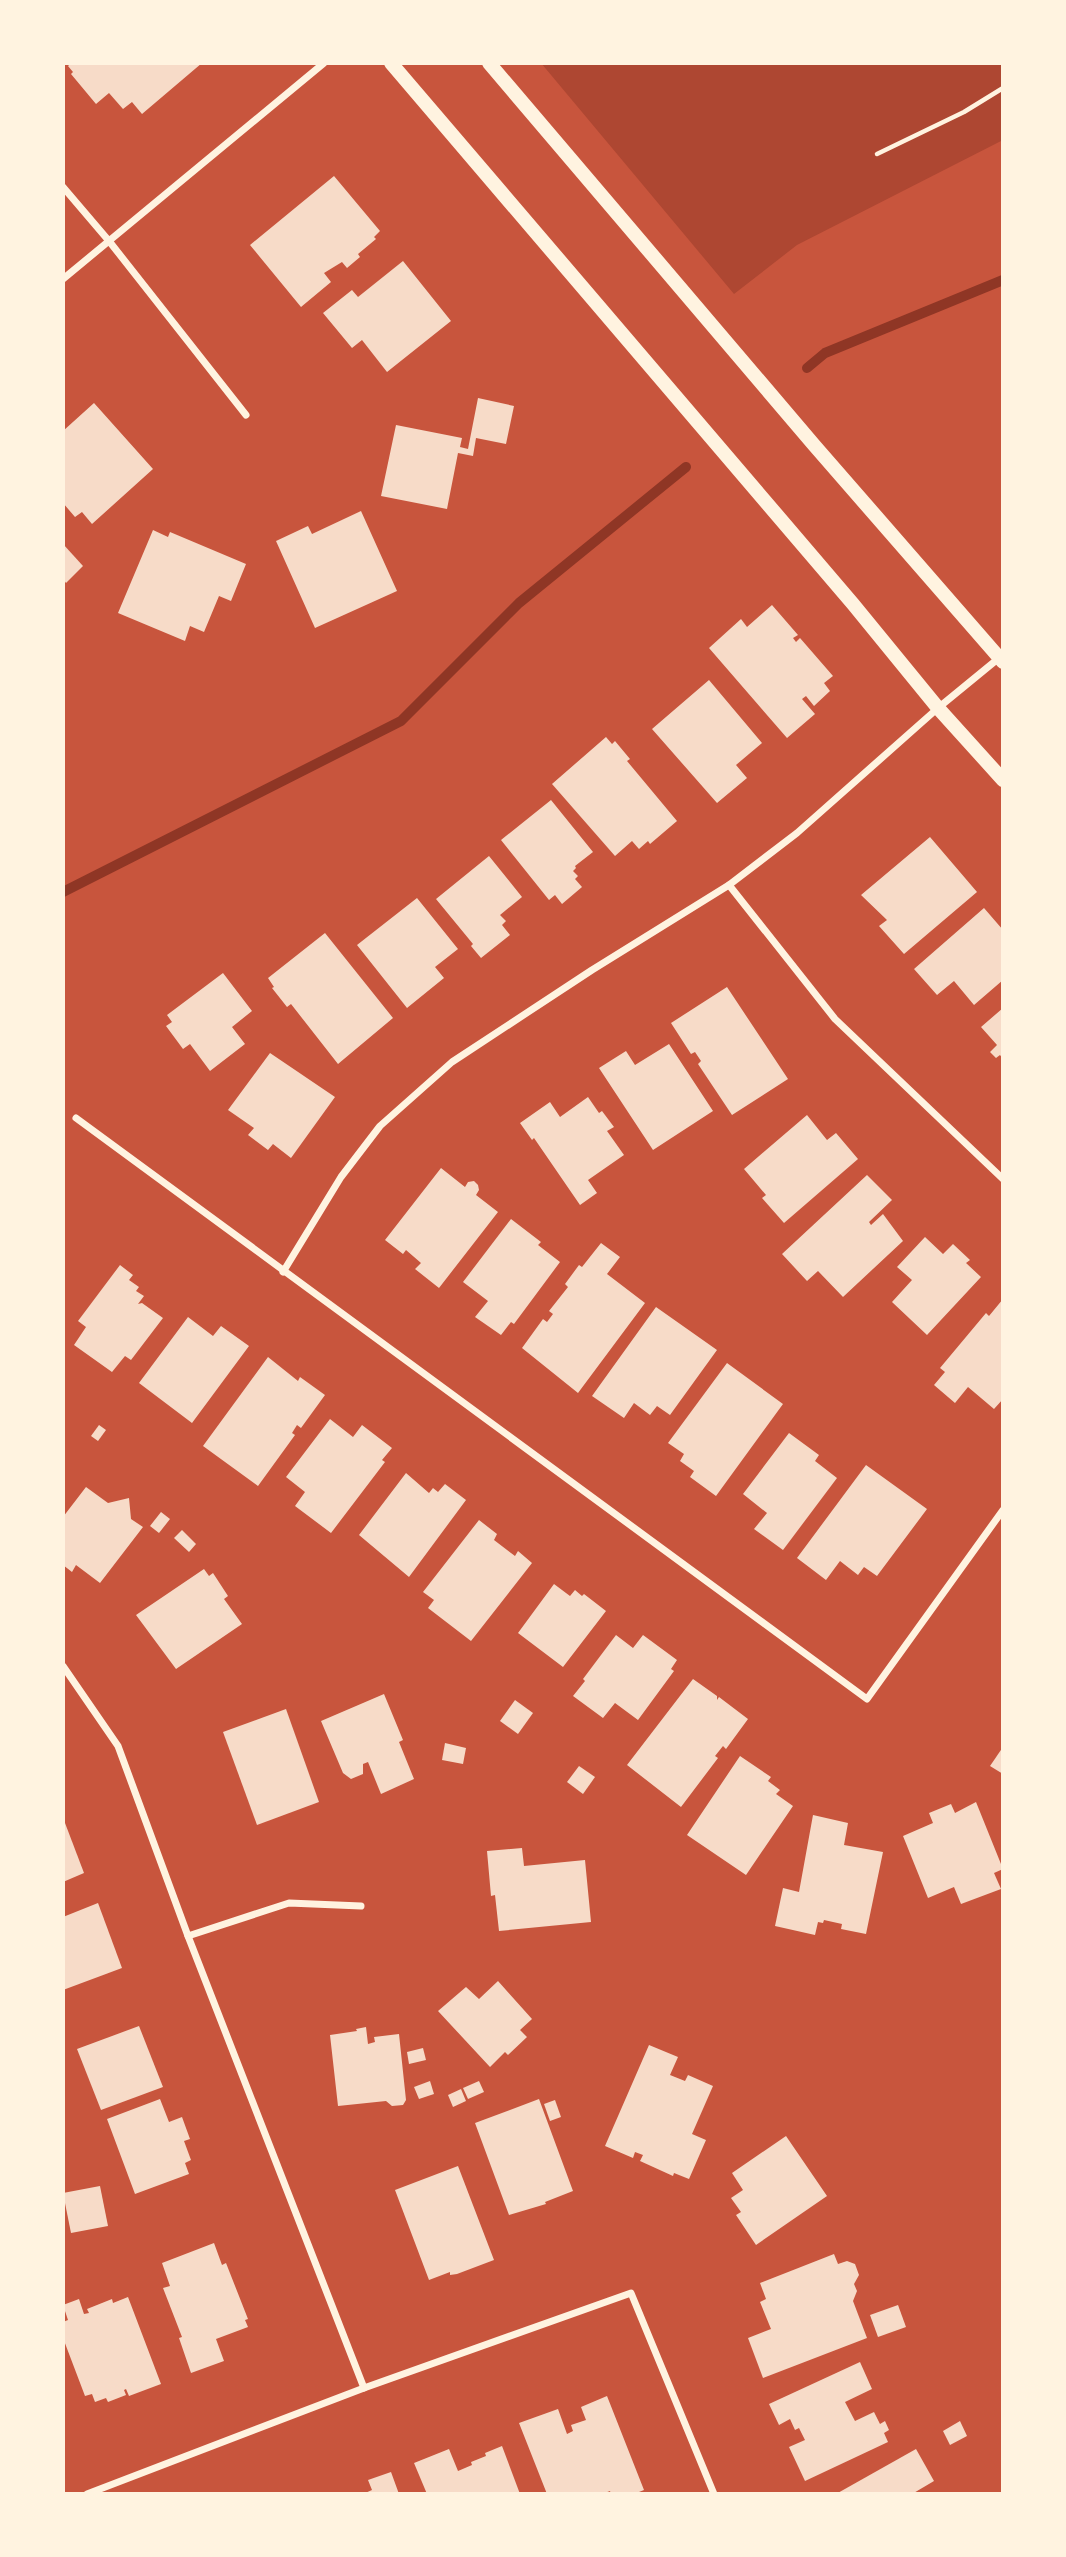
<svg xmlns="http://www.w3.org/2000/svg" width="1066" height="2557" font-family="Jost,sans-serif">
<rect width="100%" height="100%" fill="#c8553d"/>
<polygon fill="#ae4732" points="541,63 1003,63 1003,140 797,245 734,294"/>
<g fill="none" stroke-linecap="round" stroke-linejoin="round">
<g stroke="#8f3625" stroke-width="10">
<polyline points="807,368 825,353 1003,280"/>
<polyline points="63,892 401,721 519,603 686,467"/>
</g>
</g>
<g fill="#f7dbc8">
<polygon points="71,63 202,63 142,114 132,102 123,109 109,93 96,104 71,74 73,72 68,66"/>
<polygon points="334,176 380,231 374,237 376,239 358,254 360,257 347,268 342,262 324,273 331,282 301,307 250,245"/>
<polygon points="403,261 451,321 387,372 362,340 352,348 323,313 352,290 358,297"/>
<polygon points="478,398 514,406 506,444 476,438 473,456 458,453 447,509 381,496 396,425 462,438 460,447 468,449"/>
<polygon points="94,403 153,469 92,524 82,512 75,517 63,503 63,431"/>
<polygon points="361,511 397,591 315,628 276,541 308,526 312,534"/>
<polygon points="153,530 168,537 170,532 246,564 231,601 219,596 204,632 190,626 185,641 118,613"/>
<polygon points="63,544 83,566 66,583 63,579"/>
<polygon points="772,605 798,635 793,638 796,642 800,638 833,676 824,683 830,691 814,706 806,696 802,699 815,714 787,738 709,648 741,619 747,627"/>
<polygon points="709,680 762,743 736,765 747,778 717,803 652,729"/>
<polygon points="606,737 612,744 615,741 630,759 627,761 677,821 650,844 648,841 639,849 632,841 615,856 552,784"/>
<polygon points="551,800 593,852 575,866 576,868 573,871 578,876 575,879 582,887 562,904 555,895 549,900 501,840"/>
<polygon points="930,837 977,892 904,954 879,926 887,920 861,895"/>
<polygon points="489,856 522,897 500,915 506,921 502,925 510,935 481,958 471,946 473,944 436,899"/>
<polygon points="417,898 458,949 435,967 444,978 407,1008 357,945"/>
<polygon points="984,908 1003,930 1003,980 974,1005 954,981 937,995 914,969"/>
<polygon points="325,933 393,1018 338,1064 291,1004 287,1007 272,988 274,987 268,978"/>
<polygon points="223,973 252,1011 232,1027 245,1044 210,1071 190,1044 183,1049 166,1026 172,1022 167,1015"/>
<polygon points="727,987 788,1079 732,1115 698,1064 701,1061 695,1052 691,1054 671,1023"/>
<polygon points="1003,1008 1003,1059 1000,1055 996,1058 990,1052 997,1045 981,1027"/>
<polygon points="669,1044 713,1111 653,1150 599,1068 626,1051 635,1065"/>
<polygon points="270,1053 335,1097 291,1158 273,1144 268,1150 248,1135 254,1128 228,1110"/>
<polygon points="588,1097 599,1113 602,1111 614,1127 607,1131 624,1155 588,1180 597,1193 580,1205 534,1138 532,1140 520,1123 550,1102 560,1117"/>
<polygon points="807,1115 827,1140 836,1133 858,1159 784,1223 762,1198 766,1195 744,1169"/>
<polygon points="441,1168 465,1187 468,1182 474,1181 478,1185 479,1190 476,1195 498,1212 439,1288 415,1269 421,1263 406,1250 403,1254 385,1240"/>
<polygon points="867,1175 892,1200 869,1222 871,1225 883,1214 903,1241 843,1297 818,1271 807,1281 782,1254"/>
<polygon points="511,1219 541,1242 538,1245 560,1262 514,1324 511,1322 501,1335 475,1317 488,1301 463,1282"/>
<polygon points="925,1237 943,1254 953,1244 970,1260 966,1263 981,1277 927,1335 892,1302 912,1280 897,1267"/>
<polygon points="601,1243 620,1257 607,1274 645,1303 578,1393 522,1348 543,1319 547,1322 553,1314 549,1311 568,1287 565,1284 579,1265 582,1267"/>
<polygon points="120,1265 133,1275 129,1280 139,1287 136,1291 144,1296 138,1304 142,1303 163,1318 131,1360 125,1356 112,1372 74,1345 86,1327 78,1321"/>
<polygon points="1003,1299 1003,1399 994,1409 968,1387 955,1403 934,1385 945,1372 940,1368 986,1313 989,1316"/>
<polygon points="656,1307 717,1350 670,1415 657,1406 650,1415 634,1403 624,1418 592,1396"/>
<polygon points="188,1317 213,1336 221,1326 249,1346 192,1423 139,1383"/>
<polygon points="268,1357 298,1381 300,1377 325,1395 301,1428 297,1425 292,1433 295,1435 258,1486 203,1446"/>
<polygon points="727,1363 783,1404 716,1496 690,1477 694,1471 680,1461 684,1454 668,1443"/>
<polygon points="330,1419 353,1437 362,1425 392,1448 382,1460 385,1462 331,1533 295,1506 305,1492 286,1477"/>
<polygon points="99,1425 106,1430 98,1441 91,1436"/>
<polygon points="789,1433 819,1455 815,1461 837,1478 783,1550 754,1529 767,1513 743,1494"/>
<polygon points="866,1465 927,1509 877,1576 864,1567 858,1575 840,1561 826,1580 797,1558"/>
<polygon points="406,1473 429,1493 433,1488 438,1492 445,1484 466,1500 409,1577 359,1535"/>
<polygon points="86,1487 108,1503 129,1498 131,1519 143,1527 100,1583 76,1565 72,1572 63,1565 63,1517"/>
<polygon points="161,1512 170,1519 159,1533 150,1526"/>
<polygon points="479,1520 497,1534 494,1540 515,1556 518,1551 532,1563 471,1641 428,1608 434,1600 423,1592"/>
<polygon points="182,1530 196,1544 189,1552 174,1538"/>
<polygon points="204,1569 209,1576 213,1573 228,1596 224,1599 242,1624 176,1669 136,1615"/>
<polygon points="554,1584 570,1596 575,1590 582,1596 584,1594 606,1611 563,1667 518,1633"/>
<polygon points="616,1635 633,1648 643,1635 677,1660 671,1669 674,1671 638,1720 615,1703 603,1718 573,1696 585,1681 583,1679"/>
<polygon points="693,1679 717,1696 717,1700 719,1697 748,1719 726,1749 723,1746 715,1756 718,1758 681,1807 627,1765"/>
<polygon points="384,1694 403,1740 399,1742 414,1779 381,1794 368,1762 363,1764 363,1774 351,1779 343,1773 321,1721"/>
<polygon points="515,1700 533,1713 518,1734 500,1721"/>
<polygon points="286,1709 319,1802 257,1825 223,1732"/>
<polygon points="445,1743 466,1748 463,1764 442,1760"/>
<polygon points="1003,1747 1003,1774 990,1766"/>
<polygon points="740,1756 771,1777 768,1781 780,1790 776,1794 793,1806 746,1875 687,1835"/>
<polygon points="579,1766 595,1777 583,1794 567,1782"/>
<polygon points="976,1802 1003,1869 994,1873 1001,1889 961,1904 954,1887 928,1898 903,1836 933,1823 929,1813 951,1804 955,1813"/>
<polygon points="813,1815 848,1823 844,1845 883,1852 866,1934 841,1929 842,1924 824,1920 823,1923 818,1922 815,1935 775,1926 783,1888 799,1892"/>
<polygon points="65,1823 84,1873 63,1882 63,1824"/>
<polygon points="522,1848 524,1866 585,1860 591,1922 499,1931 495,1895 491,1896 487,1851"/>
<polygon points="98,1903 122,1968 63,1990 63,1917"/>
<polygon points="498,1981 532,2019 520,2030 527,2037 508,2055 505,2052 490,2067 438,2011 466,1987 479,1999"/>
<polygon points="139,2026 163,2087 101,2110 77,2049"/>
<polygon points="366,2027 368,2044 375,2042 374,2037 399,2034 406,2100 403,2105 392,2106 386,2101 338,2106 330,2035 357,2031 356,2029"/>
<polygon points="649,2045 678,2057 670,2075 685,2081 688,2075 713,2086 692,2134 706,2140 689,2179 674,2173 673,2176 640,2161 643,2155 635,2152 633,2158 605,2146"/>
<polygon points="423,2048 426,2060 409,2064 407,2052"/>
<polygon points="430,2081 434,2094 419,2099 414,2087"/>
<polygon points="479,2081 484,2092 468,2099 463,2088"/>
<polygon points="461,2089 466,2101 453,2107 448,2095"/>
<polygon points="160,2099 169,2122 182,2117 190,2139 184,2141 191,2160 185,2163 189,2174 135,2194 107,2119"/>
<polygon points="539,2099 573,2191 545,2202 546,2204 509,2215 475,2123"/>
<polygon points="555,2100 561,2117 550,2121 544,2104"/>
<polygon points="786,2136 827,2196 756,2245 736,2215 741,2212 731,2198 743,2190 732,2173"/>
<polygon points="458,2166 494,2260 457,2274 450,2275 450,2272 429,2280 395,2190"/>
<polygon points="100,2186 108,2226 71,2233 63,2193"/>
<polygon points="214,2243 222,2265 226,2263 248,2319 245,2320 248,2327 216,2339 224,2361 191,2373 179,2338 182,2337 163,2288 170,2286 162,2263"/>
<polygon points="834,2254 838,2264 847,2261 855,2264 859,2275 854,2284 857,2291 853,2301 867,2338 763,2378 748,2338 771,2329 760,2302 766,2299 760,2283"/>
<polygon points="128,2297 161,2384 129,2396 126,2389 124,2390 126,2395 108,2402 106,2398 95,2402 92,2394 85,2396 63,2338 63,2322 68,2320 63,2305 79,2299 84,2314 89,2313 87,2309 112,2299 113,2303"/>
<polygon points="898,2305 906,2327 878,2337 870,2315"/>
<polygon points="860,2362 872,2389 845,2402 855,2421 874,2412 880,2424 885,2421 889,2430 884,2433 888,2442 805,2481 789,2447 805,2440 799,2428 795,2430 790,2419 779,2425 769,2404"/>
<polygon points="607,2396 644,2490 634,2494 611,2494 610,2491 602,2494 547,2494 519,2423 558,2409 567,2434 573,2431 571,2425 586,2420 581,2407"/>
<polygon points="960,2421 967,2436 950,2445 943,2431"/>
<polygon points="502,2446 520,2494 427,2494 414,2463 449,2449 458,2471 472,2465 471,2462 486,2456 485,2453"/>
<polygon points="916,2449 934,2481 912,2494 836,2494"/>
<polygon points="391,2472 399,2494 363,2494 372,2490 368,2480"/>
</g>
<g fill="none" stroke-linecap="round" stroke-linejoin="round">
<polyline stroke="#fff3e0" stroke-width="4.5" points="877,154 964,112 1003,88"/>
<g stroke="#fff3e0" stroke-width="7">
<polyline points="63,187 109,241 246,415"/>
<polyline points="63,279 324,63"/>
<polyline points="729,885 835,1019 1003,1179"/>
<polyline points="76,1118 867,1699 1003,1510"/>
<polyline points="283,1272 341,1177 380,1126 452,1062 592,970 729,885 797,833 938,708 999,658"/>
<polyline points="63,1666 118,1746 188,1936 364,2388"/>
<polyline points="188,1936 289,1903 361,1906"/>
<polyline points="87,2494 364,2388 631,2293 714,2494"/>
</g>
<g stroke="#fff3e0" stroke-width="14">
<polyline points="391,63 853,604 938,708 1003,780"/>
<polyline points="489,63 814,445 1003,662"/>
</g>
</g>
<rect width="1066" height="2557" fill="none" stroke="#fff3e0" stroke-width="130"/>
</svg>
